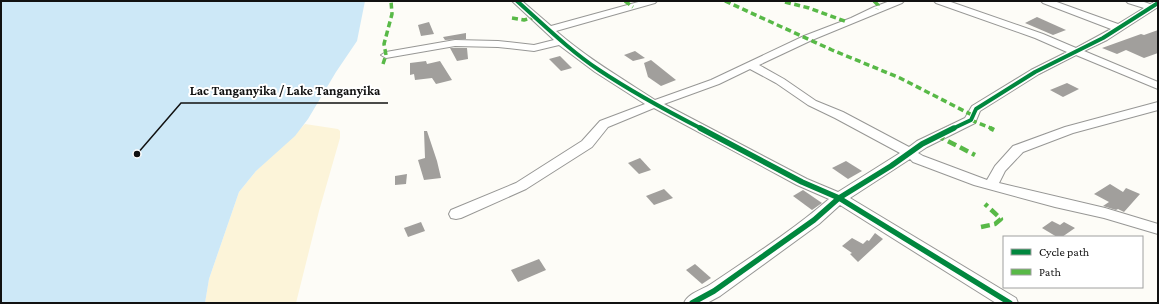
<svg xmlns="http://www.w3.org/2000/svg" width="1159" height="304" font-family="'Crimson Pro',serif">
<rect width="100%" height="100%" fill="#fdfcf7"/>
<polygon fill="#fcf4d9" points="305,124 338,129 340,131 340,138 319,211 296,303 205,303 209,279 239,192 256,171"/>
<polygon fill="#cde8f7" points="1,1 365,1 357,41 336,72 308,119 295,136 256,171 239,192 209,279 205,303 1,303"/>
<g fill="#a19f9c">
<polygon points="1037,17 1066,30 1053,35 1025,23"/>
<polygon points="429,22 434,34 421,36 418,25"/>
<polygon points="1158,30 1158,53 1144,58 1126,50 1117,54 1102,48 1141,34 1144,35"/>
<polygon points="466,33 466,39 445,40 443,37"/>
<polygon points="450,48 467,48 468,59 457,61"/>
<polygon points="635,51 645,58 633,61 624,55"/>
<polygon points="560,56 572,68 561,71 549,59"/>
<polygon points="651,60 676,80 661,86 648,77 644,63"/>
<polygon points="426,61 427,64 440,61 452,80 436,84 432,78 415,80 414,74 410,75 410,63"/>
<polygon points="1067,83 1079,89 1063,97 1050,90"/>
<polygon points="424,131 427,131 437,161 441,178 424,180 418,160 425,158"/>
<polygon points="640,158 651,170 639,174 628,163"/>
<polygon points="846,161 862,171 848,179 832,168"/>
<polygon points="407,174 406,184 395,185 395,176"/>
<polygon points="1110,184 1123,192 1126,188 1140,194 1124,212 1118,209 1116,210 1103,206 1109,202 1094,194"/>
<polygon points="664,189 673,198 654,205 646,196"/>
<polygon points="803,190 822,203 812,210 793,196"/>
<polygon points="1052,221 1060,225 1064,222 1075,228 1062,237 1057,237 1042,228"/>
<polygon points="421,222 425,231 408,237 404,228"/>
<polygon points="875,233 883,239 858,262 850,254 852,253 842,246 852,238 863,244 867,240 869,241"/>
<polygon points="539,259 546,270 518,282 511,270"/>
<polygon points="695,264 711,278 702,284 686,270"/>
</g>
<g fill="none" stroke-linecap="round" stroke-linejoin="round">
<defs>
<path id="street" d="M512 1H522L551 26 642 1H657L655 3 556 31C587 58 621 78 655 100L711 80 804 36 851 18 874 7 890 1H904L902 3 812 40 759 65 784 79 816 101 843 112 909 147 917 141 965 118 972 106 1031 70 1067 52 1035 38 936 3 934 1H948L1043 34 1076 48 1111 29 1043 3 1041 1H1054L1118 24 1144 8 1128 3 1126 1H1141L1150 4 1158 1V7L1107 40 1084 51 1158 82V89L1076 55 1039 74 980 111 975 123 927 147 918 153 923 156 987 180 995 166 1013 146 1065 127 1158 102V110L1073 133 1023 152 1005 171 999 183 1105 208 1158 224V234L1104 218 1055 207 974 185 913 162 910 159 850 198 1016 298 1018 303H996L840 205 819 224 720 296 707 303H684C688 293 702 290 711 284 751 257 792 231 829 199L797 185 654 108 608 127 592 147 526 189 461 218 456 219 451 218 449 214 451 210 516 183 582 141 600 121 645 104 595 72 559 45 534 51 498 47 455 46 386 58 381 55 386 52 455 40 498 41 534 45 554 40ZM750 69 776 83 808 105 835 118 900 153 838 192 807 179 664 104 719 84Z"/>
</defs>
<use href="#street" stroke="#979795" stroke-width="2"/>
<use href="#street" fill="#fffffe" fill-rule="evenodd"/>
<g stroke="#58b947" stroke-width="3.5" stroke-dasharray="6 3.5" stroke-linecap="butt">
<polyline points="625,1 633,7"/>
<polyline points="725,1 832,50 900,78 972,115"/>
<polyline points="874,1 878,5 877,9"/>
<polyline points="785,2 809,8 847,22"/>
<polyline points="512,18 524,20 535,17"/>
<polyline points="383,64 386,55 384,44 392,14 391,1"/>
<polyline points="971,120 993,129"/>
</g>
<g stroke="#58b947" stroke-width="4.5" stroke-dasharray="9 4.5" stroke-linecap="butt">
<polyline points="990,128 994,130"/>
<polyline points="936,135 975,155"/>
<polyline points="981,227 995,224 1001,219 985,204"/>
</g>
<defs>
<g id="cycleway-far1">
<path d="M517 1C544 25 569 50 599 70 632 92 667 111 702 129"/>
<polyline points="952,129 971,120 976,109 1035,72 1103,38 1158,3"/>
</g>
<g id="cycleway">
<polyline points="700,128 802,182 839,198 1010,303"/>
<polyline points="692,303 714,291 814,220 839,198 891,166 922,144 954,128"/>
</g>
</defs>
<use href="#cycleway-far1" stroke="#fff" stroke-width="6"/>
<use href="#cycleway" stroke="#fff" stroke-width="8"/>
<use href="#cycleway-far1" stroke="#00873e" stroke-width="4"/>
<use href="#cycleway" stroke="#00873e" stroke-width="5.5"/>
</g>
<path fill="none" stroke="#111" stroke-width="1.5" d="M137 154L181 103H388"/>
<circle fill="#111" stroke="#fff" stroke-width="1.5" cx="137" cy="154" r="4"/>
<g font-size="13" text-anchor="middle" font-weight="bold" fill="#111" stroke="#fff" stroke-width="4" stroke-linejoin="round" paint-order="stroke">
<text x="285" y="95">Lac Tanganyika / Lake Tanganyika</text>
</g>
<rect width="1159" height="304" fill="none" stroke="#111111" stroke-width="4"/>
<rect x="1003" y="236" width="140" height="52" fill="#ffffff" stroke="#a0a0a0"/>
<rect x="1011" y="249" width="20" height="6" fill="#00873e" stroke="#a0a0a0"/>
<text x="1039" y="256" font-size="12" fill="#111111">Cycle path</text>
<rect x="1011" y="269" width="20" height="6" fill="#58b947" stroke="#a0a0a0"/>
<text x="1039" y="276" font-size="12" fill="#111111">Path</text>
</svg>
